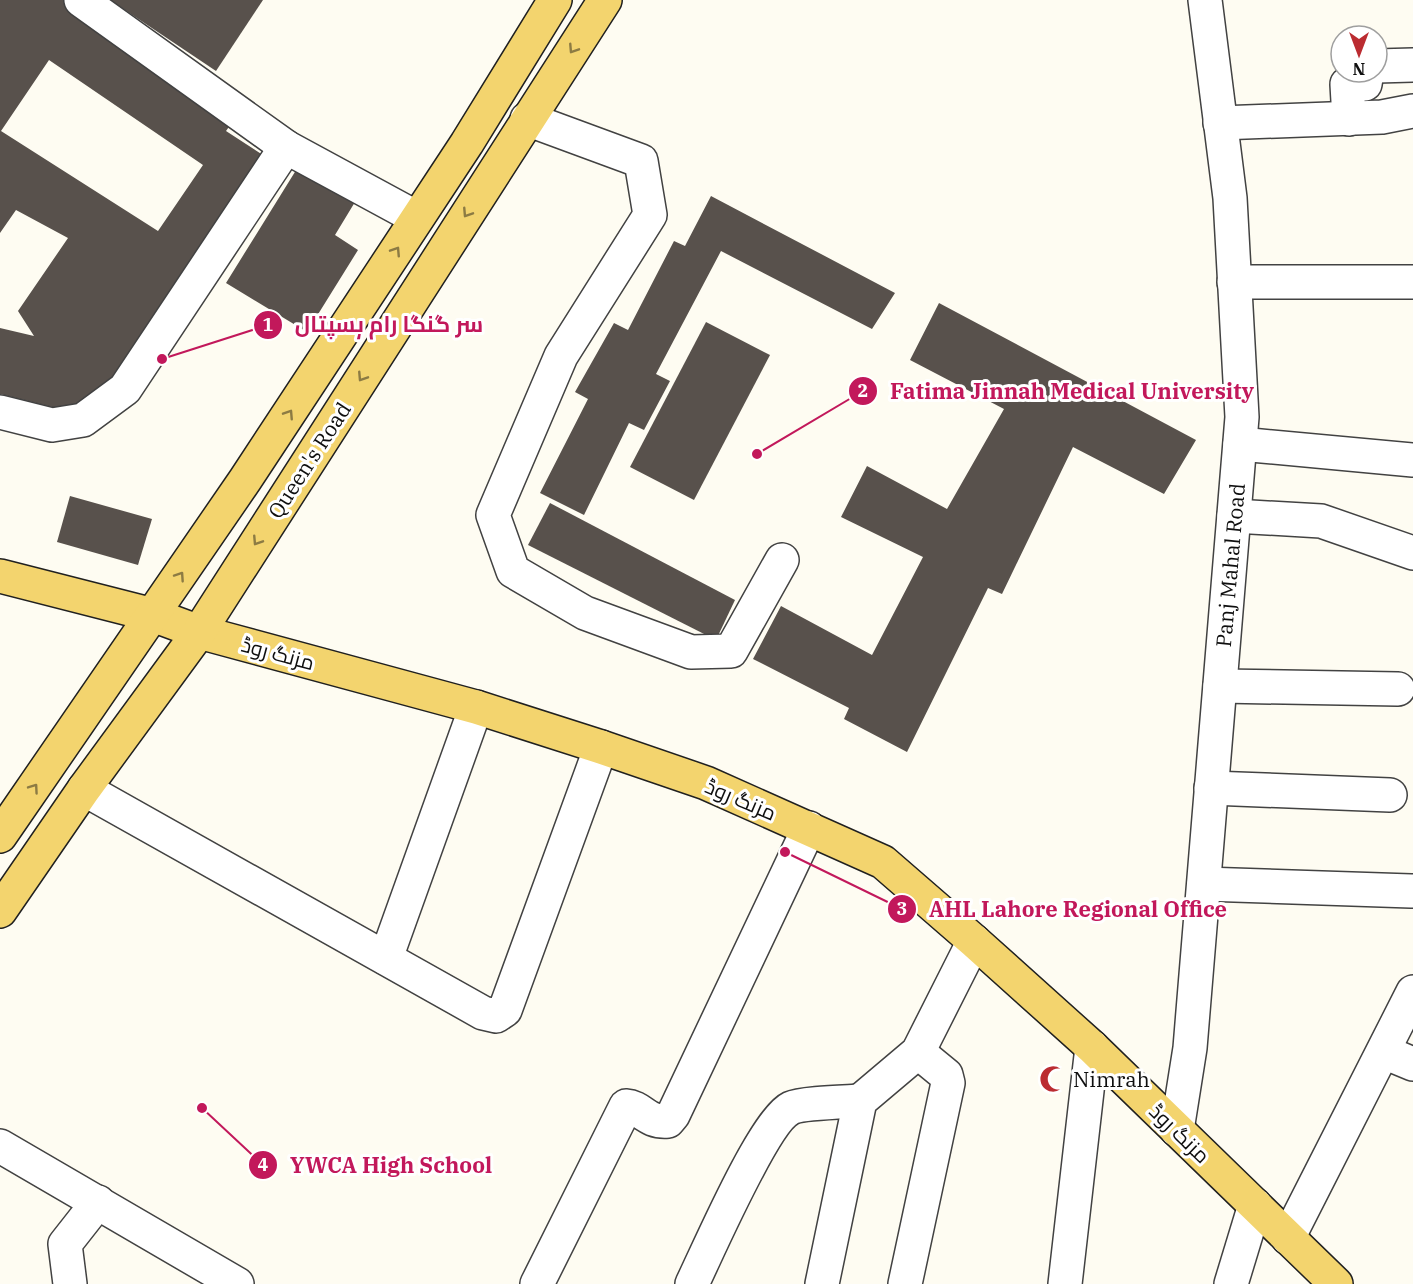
<svg xmlns="http://www.w3.org/2000/svg" width="1413" height="1284" font-family="'IBM Plex Serif',Cairo,serif">
<rect width="100%" height="100%" fill="#fefcf2"/>
<g fill="#58514c" fill-rule="evenodd">
<path d="M0 0H64L236 117 226 131 269 159 110 397 72 412 0 394V328L34 336 18 311 68 238 16 210 0 233ZM49 60 203 165 158 231 1 131Z"/>
<polygon points="110,0 263,0 216,71"/>
<polygon points="298,167 355,202 335,235 358,250 307,332 226,283"/>
<polygon points="711,196 895,293 872,329 721,251 656,374 670,381 644,430 629,423 584,515 540,493 588,399 575,392 614,323 628,330 674,241 685,246"/>
<polygon points="939,303 1196,440 1164,494 1073,447 1002,594 988,588 907,752 844,719 849,708 753,659 781,606 872,655 923,557 841,517 867,466 947,509 1004,409 910,360"/>
<polygon points="706,322 770,355 694,500 630,467"/>
<polygon points="70,496 152,519 138,565 57,542"/>
<polygon points="550,503 735,600 716,640 528,545"/>
</g>
<g fill="none" stroke-linecap="round" stroke-linejoin="round">
<defs>
<g id="minor">
<polyline points="81,0 286,147"/>
<polyline points="1377,66 1413,65"/>
<polyline points="527,119 641,161 650,215 561,356 493,515 513,571 585,613 691,652 731,651 782,560"/>
<polyline points="1349,119 1347,84 1365,84 1367,72"/>
<polyline points="1220,123 1382,117 1413,111"/>
<polyline points="1234,282 1413,282"/>
<polyline points="0,412 52,425 83,420 125,389 286,147 417,218"/>
<polyline points="1240,444 1413,460"/>
<polyline points="1234,516 1321,521 1413,553"/>
<polyline points="1220,686 1398,689"/>
<polyline points="1211,788 1390,795"/>
<polyline points="84,789 483,1013 496,1016 505,1010 601,747"/>
<polyline points="1204,884 1411,891"/>
<polyline points="386,958 476,707"/>
<polyline points="1384,1052 1413,1064"/>
<polyline points="1177,1130 1190,1048 1242,417 1230,198 1205,0"/>
<polyline points="0,1146 237,1284"/>
<polyline points="1288,1238 1413,992"/>
<polyline points="70,1284 65,1244 98,1202"/>
<path d="M537 1284 626 1106C642 1107 646 1123 668 1121L673 1115 809 828"/>
<path d="M692 1284C708 1251 764 1121 791 1108 802 1103 845 1102 860 1101"/>
<polyline points="822,1284 860,1101 918,1052 974,941"/>
<polyline points="905,1284 948,1083 946,1075 918,1052"/>
<polyline points="1065,1284 1092,1047"/>
<polyline points="1231,1284 1255,1205"/>
</g>
<g id="major">
<polyline points="0,576 153,615 199,632 476,707 601,747 706,783 883,862 974,941 1092,1047 1336,1284"/>
<polyline points="0,836 245,480 467,143 555,0"/>
<polyline points="0,911 84,789 199,632 605,0"/>
</g>
</defs>
<use href="#minor" stroke="#424242" stroke-width="36"/>
<use href="#major" stroke="#202020" stroke-width="36"/>
<use href="#minor" stroke="#fff" stroke-width="33"/>
<use href="#major" stroke="#f3d46e" stroke-width="33"/>
</g>
<defs><path id="oneway-chevron" d="M-2-3.5L2.5 0L-2 3.5" fill="none" stroke-width="1.6" stroke-linecap="round" stroke-linejoin="round" transform="scale(1.5)"/></defs>
<g stroke="#8c7b43">
<use href="#oneway-chevron" transform="translate(573 49) rotate(123)"/>
<use href="#oneway-chevron" transform="translate(467 213) rotate(123)"/>
<use href="#oneway-chevron" transform="translate(396 251) rotate(-57)"/>
<use href="#oneway-chevron" transform="translate(362 377) rotate(123)"/>
<use href="#oneway-chevron" transform="translate(289 414) rotate(-57)"/>
<use href="#oneway-chevron" transform="translate(257 541) rotate(123)"/>
<use href="#oneway-chevron" transform="translate(180 576) rotate(-56)"/>
<use href="#oneway-chevron" transform="translate(34 788) rotate(-55)"/>
</g>
<defs>
<symbol id="mosque-bare" viewBox="-9 -9 18 18"><path d="M3.5-4.9A6 6 0 1 0 3.5 4.9A5 5 0 1 1 3.5-4.9Z" fill="#bb2c31" stroke="#fff" stroke-width="2.5" paint-order="stroke"/></symbol>
</defs>
<g fill-rule="evenodd">
<use href="#mosque-bare" x="1034" y="1060" width="38" height="38"/>
</g>
<g text-anchor="middle" dominant-baseline="central" stroke-width="6" stroke-linejoin="round" paint-order="stroke">
<g font-size="21" fill="#0f0f0f" stroke="#fff">
<text transform="translate(309 460) rotate(-57)">Queen's Road</text>
<text transform="translate(1230 565) rotate(-85)">Panj Mahal Road</text>
<text transform="translate(278 653) rotate(15)">مزنگ روڈ</text>
<text transform="translate(741 799) rotate(23)">مزنگ روڈ</text>
<text transform="translate(1180 1133) rotate(44)">مزنگ روڈ</text>
</g>
<g font-size="21" fill="#0f0f0f" stroke="#fff" text-anchor="start">
<text x="1073" y="1079">Nimrah</text>
</g>
</g>
<path fill="none" stroke="#c2185b" stroke-width="2" d="M162 359L268 325M757 454L863 391M785 852L902 909M202 1108L263 1165"/>
<g fill="#c2185b" stroke="#fff" stroke-width="2">
<circle cx="162" cy="359" r="6"/>
<circle cx="757" cy="454" r="6"/>
<circle cx="785" cy="852" r="6"/>
<circle cx="202" cy="1108" r="6"/>
<circle cx="268" cy="325" r="15"/>
<circle cx="863" cy="391" r="15"/>
<circle cx="902" cy="909" r="15"/>
<circle cx="263" cy="1165" r="15"/>
</g>
<g font-size="18" text-anchor="middle" font-weight="bold" fill="#fff">
<text x="268" y="331">1</text>
<text x="863" y="397">2</text>
<text x="902" y="915">3</text>
<text x="263" y="1171">4</text>
</g>
<g font-size="22" text-anchor="middle" font-weight="bold" fill="#c2185b" stroke="#fff" stroke-width="6" stroke-linejoin="round" paint-order="stroke">
<text x="389" y="332">سر گنگا رام ہسپتال</text>
<text x="1072" y="399">Fatima Jinnah Medical University</text>
<text x="1078" y="917">AHL Lahore Regional Office</text>
<text x="391" y="1173">YWCA High School</text>
</g>
<g transform="translate(1359 54) rotate(180)"><circle r="28" fill="#ffffff" stroke="#9f9f9f" stroke-width="1.5"/>
<path d="M0-4.5L10 22L0 15L-10 22Z" fill="#bb2c31"/>
<text y="-9" font-size="16" font-weight="bold" text-anchor="middle" fill="#0f0f0f">N</text>
</g>
</svg>
